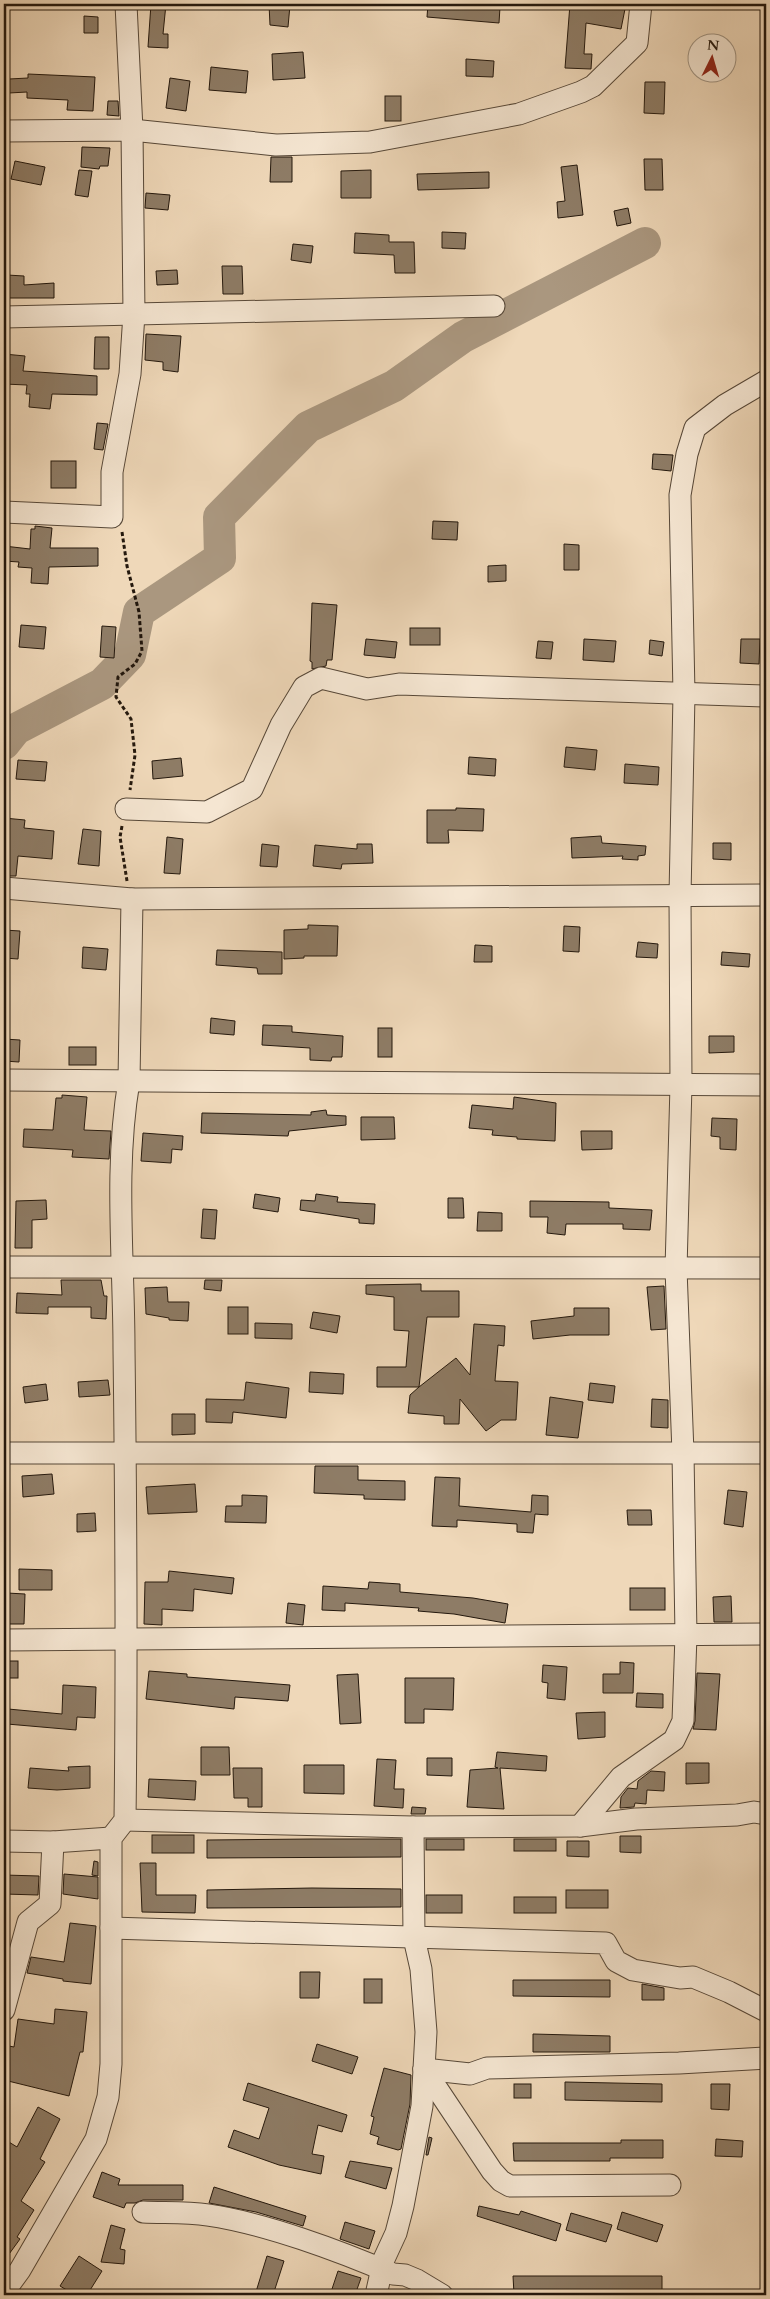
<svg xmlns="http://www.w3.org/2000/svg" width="770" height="2299" font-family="Cardo,serif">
<rect width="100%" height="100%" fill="#efd8b9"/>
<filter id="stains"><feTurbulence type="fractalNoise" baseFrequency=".004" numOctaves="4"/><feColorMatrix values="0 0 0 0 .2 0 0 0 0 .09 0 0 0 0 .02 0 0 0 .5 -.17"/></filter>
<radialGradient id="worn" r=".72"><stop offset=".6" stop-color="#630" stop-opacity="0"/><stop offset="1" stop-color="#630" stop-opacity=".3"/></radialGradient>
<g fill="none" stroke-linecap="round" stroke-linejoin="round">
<polyline stroke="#aa977f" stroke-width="32" points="4,744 16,729 102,684 130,655 139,612 220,558 219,517 308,427 394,386 463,337 645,243"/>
</g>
<g fill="#8e7c66" stroke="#24180d">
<polygon points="151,4 166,4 163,34 168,34 168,48 148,47"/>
<polygon points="269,4 290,5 288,27 270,25"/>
<polygon points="428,4 500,7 499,23 427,17"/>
<polygon points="570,4 626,4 621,29 586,23 584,54 592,54 591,69 565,68"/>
<polygon points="84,16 98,17 98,33 84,33"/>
<polygon points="303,52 305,78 273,80 272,54"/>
<polygon points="466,59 494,61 493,77 466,76"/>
<polygon points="211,67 248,71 246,93 209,90"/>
<polygon points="28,74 95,77 93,111 67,110 68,100 27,98 27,92 9,93 9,79 28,78"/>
<polygon points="170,78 190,81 186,111 166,108"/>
<polygon points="645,82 665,82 664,114 644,113"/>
<rect x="385" y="96" width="16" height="25"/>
<polygon points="108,101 118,101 119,116 107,115"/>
<polygon points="82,147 110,148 108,166 100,166 99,169 81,167"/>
<polygon points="271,157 292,157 292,182 270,182"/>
<polygon points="644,159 662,159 663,190 645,190"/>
<polygon points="15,161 45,167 41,185 11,179"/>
<polygon points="577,165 583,215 558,218 557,202 565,201 561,167"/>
<polygon points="79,170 92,171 88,197 75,195"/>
<polygon points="371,170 371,198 341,198 341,171"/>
<polygon points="489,172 489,188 418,190 417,174"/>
<polygon points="146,193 170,195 168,210 145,208"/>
<polygon points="628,208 631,223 617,226 614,211"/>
<polygon points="442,232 466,233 465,249 442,248"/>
<polygon points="355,233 389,235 389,242 414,242 415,273 395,273 394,255 354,253"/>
<polygon points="293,244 313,246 311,263 291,260"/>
<polygon points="222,266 242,266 243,294 223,294"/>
<polygon points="177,270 178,284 157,285 156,271"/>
<polygon points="7,275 24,276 24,285 54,283 54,298 6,298"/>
<polygon points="146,334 181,336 178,372 163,370 163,362 145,360"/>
<polygon points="95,337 109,337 109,369 94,369"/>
<polygon points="4,354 25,356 23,371 97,376 97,395 52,394 50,409 29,407 30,394 26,394 27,385 4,384"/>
<polygon points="97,423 108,424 103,450 94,449"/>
<polygon points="653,454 673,455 671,471 652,469"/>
<rect x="51" y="461" width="25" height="27"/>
<polygon points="433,521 458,522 457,540 432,539"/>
<polygon points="35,526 52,528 50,548 98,548 98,566 49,567 48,584 31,583 32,568 18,567 19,562 4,561 4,546 30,549 31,529 35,529"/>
<polygon points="564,544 579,545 579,570 564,570"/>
<polygon points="506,565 506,581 488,582 488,566"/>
<polygon points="312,603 337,605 332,660 327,660 326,666 312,669 312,662 310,661"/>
<polygon points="21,625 46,627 44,649 19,647"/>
<polygon points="102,626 116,627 114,658 100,657"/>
<rect x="410" y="628" width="30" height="17"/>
<polygon points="366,639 397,642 395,658 364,655"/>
<polygon points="584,639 616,641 614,662 583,660"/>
<polygon points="741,639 760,639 759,664 740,663"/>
<polygon points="650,640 664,642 662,656 649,654"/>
<polygon points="538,641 553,642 551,659 536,658"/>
<polygon points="566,747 597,750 595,770 564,767"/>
<polygon points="469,757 496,759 495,776 468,774"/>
<polygon points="181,758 183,776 153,779 152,761"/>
<polygon points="18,760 47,762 45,781 16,779"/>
<polygon points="625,764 659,767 658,785 624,783"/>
<polygon points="456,808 484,809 483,831 448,830 449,843 427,843 427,810 456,810"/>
<polygon points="4,818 25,820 24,828 54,831 52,859 18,856 16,876 4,876"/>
<polygon points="83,829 101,831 99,866 78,864"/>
<polygon points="601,836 602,843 646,846 645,855 638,856 638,860 622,859 623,856 572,858 571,838"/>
<polygon points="167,837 183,839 180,874 164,873"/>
<polygon points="713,843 731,843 731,860 713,859"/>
<polygon points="262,844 279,846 277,867 260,866"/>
<polygon points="357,844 372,844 373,863 342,864 341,869 313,866 315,845 357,849"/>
<polygon points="308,925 338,926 337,956 304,956 304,958 284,959 284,930 308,929"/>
<polygon points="564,926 580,927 579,952 563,951"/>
<polygon points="4,930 20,931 18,959 4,958"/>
<polygon points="638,942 658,944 657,958 636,957"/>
<polygon points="475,945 492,946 492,962 474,962"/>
<polygon points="83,947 108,949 106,970 82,968"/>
<polygon points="217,950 282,952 282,974 258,974 257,968 216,965"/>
<polygon points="722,952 750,954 749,967 721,965"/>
<polygon points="211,1018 235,1021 234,1035 210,1033"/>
<polygon points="263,1025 292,1026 292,1032 343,1036 342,1057 332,1057 331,1061 310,1060 310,1048 262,1045"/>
<rect x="378" y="1028" width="14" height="29"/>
<polygon points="709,1036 734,1036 734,1052 709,1053"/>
<polygon points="4,1039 20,1040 19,1062 4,1061"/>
<rect x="69" y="1047" width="27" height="18"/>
<polygon points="62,1095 87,1097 84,1130 111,1131 109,1159 72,1157 73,1150 23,1147 24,1129 53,1130 56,1098 62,1098"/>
<polygon points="514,1097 556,1103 555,1141 517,1139 517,1137 492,1135 493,1130 469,1128 472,1105 513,1109"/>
<polygon points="326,1110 327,1115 346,1116 346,1125 289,1131 288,1136 201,1133 202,1113 311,1115 311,1112"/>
<polygon points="361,1117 394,1117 395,1139 361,1140"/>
<polygon points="712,1118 737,1119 736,1150 720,1149 720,1137 711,1136"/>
<polygon points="581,1131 612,1131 612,1149 582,1150"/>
<polygon points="143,1133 183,1136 182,1150 172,1149 171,1163 141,1161"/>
<polygon points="255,1194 280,1198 278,1212 253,1208"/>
<polygon points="316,1194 338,1197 337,1202 375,1204 374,1224 359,1223 359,1219 300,1210 301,1200 315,1201"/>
<polygon points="448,1198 463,1198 464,1218 448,1218"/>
<polygon points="46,1200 47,1219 32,1220 32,1248 15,1248 16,1201"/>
<polygon points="530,1201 609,1202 609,1208 652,1210 650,1230 623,1229 623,1224 566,1224 565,1235 547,1233 548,1217 530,1217"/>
<polygon points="203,1209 217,1210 215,1239 201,1238"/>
<polygon points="478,1212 502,1213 502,1231 477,1231"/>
<polygon points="61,1280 101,1280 104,1296 107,1296 106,1319 91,1318 91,1307 48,1307 48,1314 16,1313 17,1293 62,1295"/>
<polygon points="205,1280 222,1280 221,1291 204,1289"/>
<polygon points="421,1284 421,1291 459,1291 459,1317 427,1317 419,1387 456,1358 470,1375 474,1324 505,1326 504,1346 498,1345 495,1381 518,1382 516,1420 501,1420 486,1431 460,1399 459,1424 444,1424 444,1416 408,1413 410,1395 419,1387 377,1387 377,1367 406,1367 409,1331 394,1330 394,1297 366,1294 366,1285"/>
<polygon points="664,1286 666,1329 651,1330 647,1287"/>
<polygon points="167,1287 168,1302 189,1302 188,1321 169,1320 169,1318 146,1314 145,1288"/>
<rect x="228" y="1307" width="20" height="27"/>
<polygon points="574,1308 609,1308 609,1335 570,1335 533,1339 531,1321 574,1316"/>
<polygon points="313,1312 340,1316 337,1333 310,1328"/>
<polygon points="255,1323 292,1324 292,1339 255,1338"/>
<polygon points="310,1372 344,1374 343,1394 309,1392"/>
<polygon points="108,1380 110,1395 79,1397 78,1382"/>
<polygon points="246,1382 289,1388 286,1418 233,1412 232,1423 206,1422 206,1399 244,1400"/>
<polygon points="590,1383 615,1386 613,1403 588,1400"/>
<polygon points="46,1384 48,1400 25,1403 23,1387"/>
<polygon points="550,1397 583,1402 578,1438 546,1435"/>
<polygon points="652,1399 668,1400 668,1428 651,1427"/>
<polygon points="172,1414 195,1414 195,1434 172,1435"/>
<polygon points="315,1466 358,1466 358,1480 405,1481 405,1500 364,1499 364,1495 314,1493"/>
<polygon points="52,1474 54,1494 23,1497 22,1476"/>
<polygon points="435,1477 460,1478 459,1506 531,1512 532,1495 548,1496 548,1515 535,1514 533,1533 517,1532 517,1524 457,1520 457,1527 432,1526"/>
<polygon points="195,1484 197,1512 148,1514 146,1487"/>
<polygon points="728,1490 747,1492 743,1527 724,1524"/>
<polygon points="242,1495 267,1496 266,1523 225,1522 226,1506 242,1506"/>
<polygon points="627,1510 651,1510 652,1525 628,1525"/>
<polygon points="95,1513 96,1531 77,1532 77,1514"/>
<polygon points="19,1569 52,1570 52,1590 19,1590"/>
<polygon points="169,1571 234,1578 232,1594 194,1589 193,1611 162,1609 162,1625 144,1624 145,1582 168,1582"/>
<polygon points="369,1582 400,1584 400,1592 473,1598 508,1604 505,1623 454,1614 418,1611 419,1608 345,1603 345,1611 322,1610 323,1586 368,1589"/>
<rect x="630" y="1588" width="35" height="22"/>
<polygon points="7,1593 25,1594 24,1624 6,1624"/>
<polygon points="731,1596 732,1622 714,1622 713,1597"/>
<polygon points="288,1603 305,1605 303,1625 286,1623"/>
<rect x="4" y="1661" width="14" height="17"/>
<polygon points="620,1662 634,1663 633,1693 603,1693 603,1674 620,1674"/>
<polygon points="543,1665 567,1667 565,1700 547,1698 548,1683 542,1682"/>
<polygon points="149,1671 187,1674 187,1677 290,1685 288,1701 235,1697 234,1709 146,1699"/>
<polygon points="697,1673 720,1674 716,1730 693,1729 695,1721"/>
<polygon points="358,1674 361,1723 340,1724 337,1675"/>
<polygon points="405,1678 454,1678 453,1710 424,1709 424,1723 405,1723"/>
<polygon points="63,1685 96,1687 95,1718 77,1717 76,1730 7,1724 8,1709 62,1714"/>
<polygon points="637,1693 663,1694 663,1708 636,1707"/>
<polygon points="605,1712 605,1737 578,1739 576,1713"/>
<polygon points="201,1747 229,1747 230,1775 201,1775"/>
<polygon points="497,1752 547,1756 546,1771 500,1768 504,1809 467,1807 470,1770 498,1768 495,1767"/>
<polygon points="427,1758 452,1758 452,1776 427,1775"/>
<polygon points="377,1759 396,1760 394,1789 404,1789 403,1808 374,1806"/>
<polygon points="686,1763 709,1763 709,1783 686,1784"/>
<polygon points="304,1765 344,1765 344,1794 304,1793"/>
<polygon points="90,1766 90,1788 57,1790 28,1788 30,1768 69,1771 68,1767"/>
<polygon points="233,1768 262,1768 262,1807 248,1807 248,1798 234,1798"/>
<polygon points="651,1771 665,1772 664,1791 647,1790 646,1804 635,1803 634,1807 620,1808 621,1797 628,1788 637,1789 638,1781"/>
<polygon points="149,1779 196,1781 195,1800 148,1797"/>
<polygon points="412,1807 426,1808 425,1814 411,1814"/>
<rect x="152" y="1835" width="42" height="18"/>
<polygon points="620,1836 641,1836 641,1853 620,1852"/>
<polygon points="312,1839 401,1839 401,1857 207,1858 207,1840"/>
<rect x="426" y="1839" width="38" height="11"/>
<rect x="514" y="1839" width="42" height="12"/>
<polygon points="567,1841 589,1841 589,1857 567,1856"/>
<polygon points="94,1861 98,1862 98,1876 92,1875"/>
<polygon points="140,1863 156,1863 156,1895 196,1895 195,1913 142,1912"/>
<polygon points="64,1874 98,1877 98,1899 63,1894"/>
<polygon points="4,1875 39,1876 38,1895 4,1894"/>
<polygon points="312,1888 401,1889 401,1907 207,1908 207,1890"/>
<rect x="566" y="1890" width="42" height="18"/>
<rect x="426" y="1895" width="36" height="18"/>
<rect x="514" y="1897" width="42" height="16"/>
<polygon points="70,1923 96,1926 91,1984 63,1981 63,1979 27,1973 31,1957 64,1962"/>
<polygon points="300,1972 320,1972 319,1998 300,1998"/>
<rect x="364" y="1979" width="18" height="24"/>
<polygon points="513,1980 610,1980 610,1997 513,1996"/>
<polygon points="642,1984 664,1988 664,2000 642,2000"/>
<polygon points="55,2009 87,2012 83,2052 80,2052 69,2096 4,2080 4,2045 14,2047 18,2019 54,2024"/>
<polygon points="533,2034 610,2036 610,2052 533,2052"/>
<polygon points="317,2044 358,2057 352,2074 312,2061"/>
<polygon points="384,2068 411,2075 410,2104 401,2149 398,2150 377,2144 379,2137 370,2134 374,2117 371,2116"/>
<polygon points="565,2082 662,2084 662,2102 565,2100"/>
<polygon points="248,2083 347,2115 342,2132 318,2125 312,2154 324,2156 321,2174 279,2165 228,2147 234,2130 259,2139 269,2108 243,2100"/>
<rect x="514" y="2084" width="17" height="14"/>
<polygon points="711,2084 730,2084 729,2110 711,2109"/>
<polygon points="38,2107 60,2119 40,2159 45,2162 21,2201 34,2210 17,2237 20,2239 4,2261 4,2139 17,2147"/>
<polygon points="429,2137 432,2138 428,2155 426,2155"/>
<polygon points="716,2139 743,2141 742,2157 715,2156"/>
<polygon points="621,2140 663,2140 663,2158 610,2158 610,2161 514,2161 513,2143 621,2143"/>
<polygon points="350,2161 392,2168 386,2189 345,2177"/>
<polygon points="102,2172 120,2179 118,2185 183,2185 183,2200 143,2200 135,2203 126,2203 124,2208 93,2197"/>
<polygon points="214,2187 306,2216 303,2226 256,2212 209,2203"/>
<polygon points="479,2206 519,2215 521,2211 561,2224 556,2241 477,2216"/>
<polygon points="622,2212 663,2225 657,2242 617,2229"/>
<polygon points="571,2213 612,2225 606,2242 566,2230"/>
<polygon points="345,2222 375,2231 369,2249 340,2239"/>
<polygon points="111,2225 125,2229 120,2249 125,2250 124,2264 101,2262"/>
<polygon points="79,2256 102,2271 87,2295 75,2295 60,2286"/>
<polygon points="267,2256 284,2261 273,2295 255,2295"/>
<polygon points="338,2271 361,2278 355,2295 330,2295"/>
<polygon points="513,2276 662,2276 662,2294 514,2294"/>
</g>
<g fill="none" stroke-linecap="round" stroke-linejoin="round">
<defs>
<g id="minor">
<polyline points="4,131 132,130 276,145 370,142 519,114 581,92 593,86 637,43 641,4"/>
<polyline points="4,317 494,306"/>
<polyline points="4,512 112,517 112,472 130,374 134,314 132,130 126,4"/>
<polyline points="126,809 207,812 252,789 281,725 304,687 321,678 367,689 399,684 766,696"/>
<polyline points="4,888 132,899 766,895"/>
<polyline points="4,1080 766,1085"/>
<polyline points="4,1267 766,1268"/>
<polyline points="4,1453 766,1453"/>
<polyline points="4,1640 766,1634"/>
<polyline points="125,1820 413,1827 580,1826 636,1819 737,1815 754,1812 766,1814"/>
<polyline points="580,1826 621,1777 674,1740 683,1721 686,1635 683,1453 676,1269 681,1085 680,896 684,694 680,495 687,454 695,428 725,405 766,381"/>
<polyline points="4,1841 53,1842 111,1838"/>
<polyline points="111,1928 606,1943 616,1961 633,1970 680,1978 693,1977 729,1992 766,2011"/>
<polyline points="4,2010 28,1922 50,1904 53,1842"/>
<polyline points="424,2069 470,2074 487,2068 679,2063 766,2058"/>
<polyline points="424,2069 492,2171 501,2181 510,2186 670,2185"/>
<path d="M143 2212C164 2213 186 2212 208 2215 264 2223 340 2251 393 2274L405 2275 417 2280 442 2295"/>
<path d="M4 2292 20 2270 96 2139 108 2097 111 2064V1838L125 1820C127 1663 126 1506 124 1349 124 1260 114 1169 129 1081L132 899"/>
<polyline points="376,2295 384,2259 396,2233 403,2206 422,2106 426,2032 421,1969 414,1938 413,1827"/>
</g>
</defs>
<use href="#minor" stroke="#574838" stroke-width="23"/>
<g stroke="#24180d" stroke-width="3" stroke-dasharray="4 2.5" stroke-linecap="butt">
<polyline points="122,532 127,566 139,612 142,651 135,664 118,677 116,697 131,719 135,755 130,790"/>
<polyline points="122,826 120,837 127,881"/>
</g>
<use href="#minor" stroke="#f5e6d2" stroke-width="21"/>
</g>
<rect width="770" height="2299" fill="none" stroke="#efd8b9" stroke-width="20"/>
<rect x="5" y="5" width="760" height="2289" fill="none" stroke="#24180d" stroke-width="2.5"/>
<rect x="10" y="10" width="750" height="2279" fill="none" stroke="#24180d"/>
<g transform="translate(712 58) rotate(5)"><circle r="24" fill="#f5e6d2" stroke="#a19483"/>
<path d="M0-4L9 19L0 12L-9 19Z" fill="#8f2418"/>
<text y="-8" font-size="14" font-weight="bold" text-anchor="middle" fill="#24180d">N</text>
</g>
<rect width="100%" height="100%" filter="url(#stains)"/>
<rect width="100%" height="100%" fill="url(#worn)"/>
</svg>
